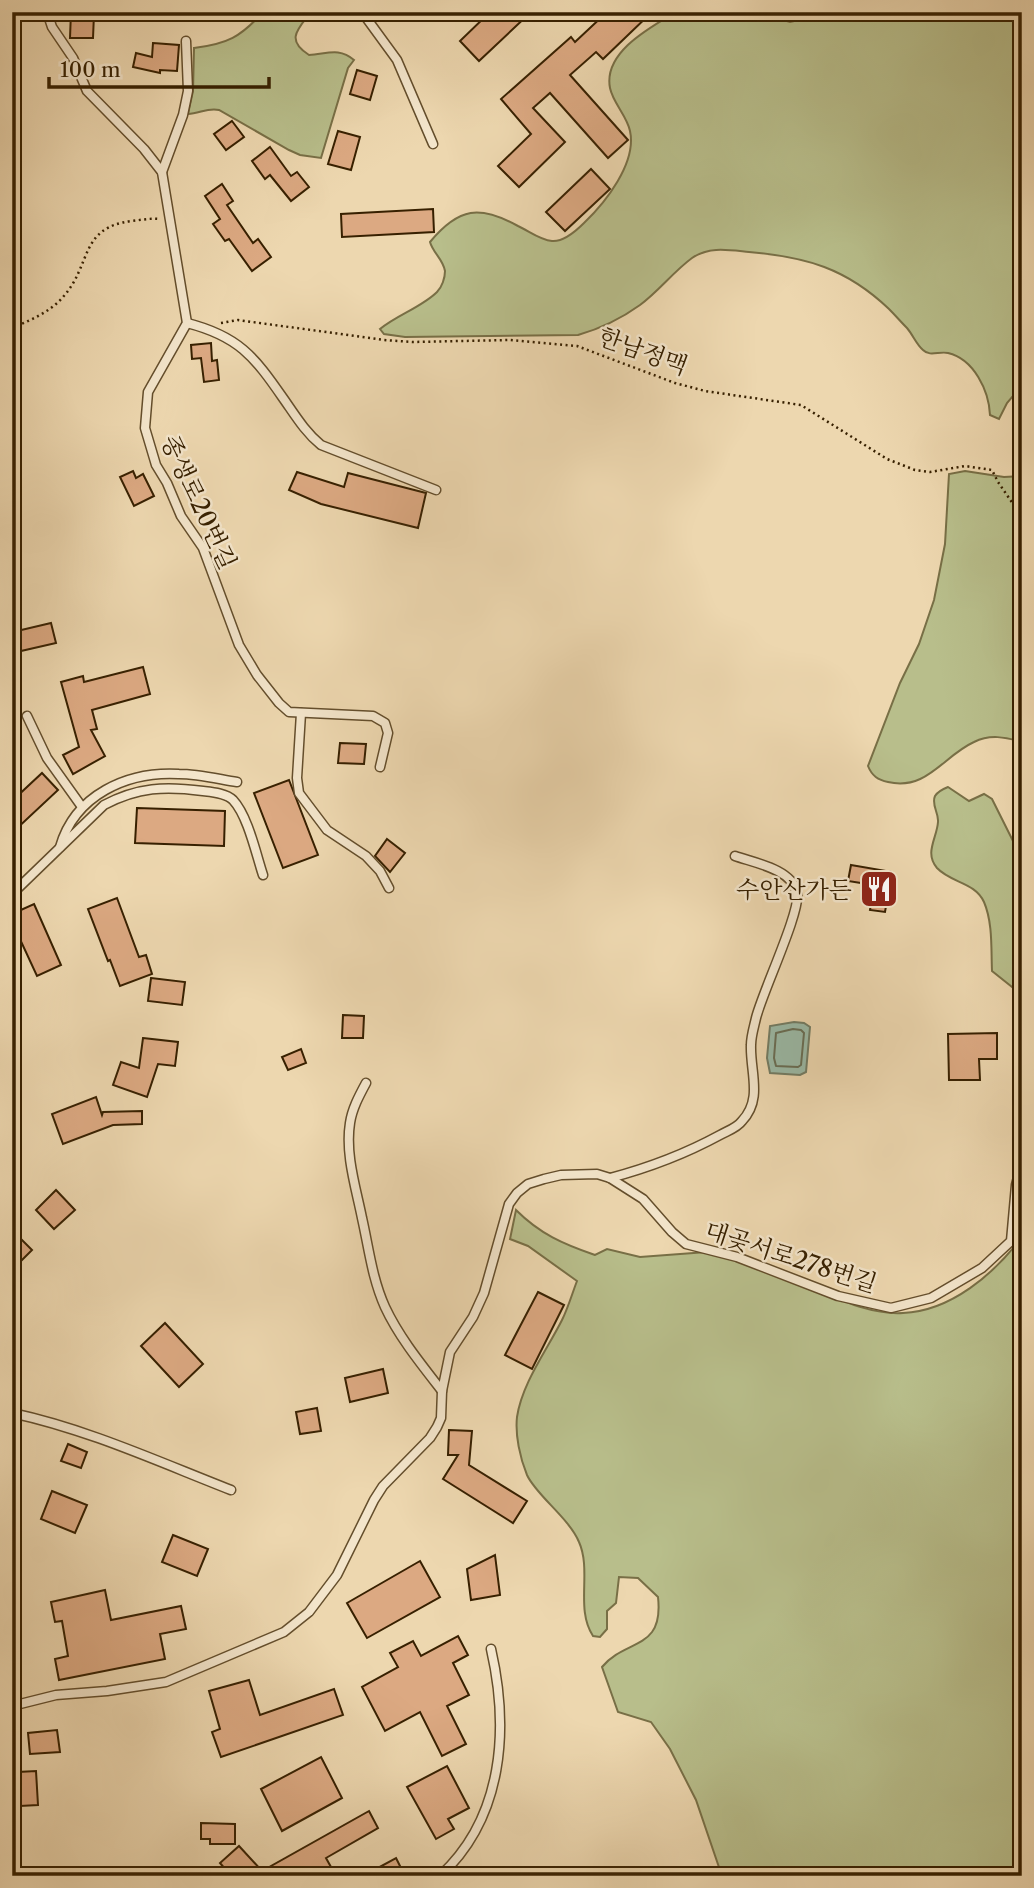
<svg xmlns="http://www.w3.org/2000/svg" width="1034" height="1888" font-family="'Libre Caslon Text','Noto Serif KR',serif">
<rect width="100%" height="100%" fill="#edd7af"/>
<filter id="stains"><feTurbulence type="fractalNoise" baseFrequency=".00286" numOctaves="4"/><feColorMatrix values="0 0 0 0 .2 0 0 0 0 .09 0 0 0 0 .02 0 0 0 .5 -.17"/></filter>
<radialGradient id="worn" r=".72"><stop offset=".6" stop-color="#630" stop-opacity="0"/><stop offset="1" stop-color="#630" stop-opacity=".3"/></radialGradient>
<g fill="#b8be8b" stroke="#786f46" stroke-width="2">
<path d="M263 12H311C298 29 285 40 309 55 327 54 339 47 354 60L348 68 321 158 300 155 289 150 219 110C208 107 199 114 188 114L193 91 194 48C227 44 241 37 263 12Z"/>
<path d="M676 12H755L790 22 803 19 809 12H1022V391L1018 390 1007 403 999 419 990 415C989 391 974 359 948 353 939 351 930 357 923 350 916 344 913 335 907 328 901 322 895 315 889 309 846 268 806 257 749 252 729 250 709 246 692 258 673 272 659 291 640 305 622 318 599 329 578 335L405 337 384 334 380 329C397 315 422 307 437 292 442 287 445 278 445 271 443 259 433 253 430 242 459 207 480 205 518 226 529 231 540 240 552 241 564 242 576 231 584 223 605 203 637 163 630 131 627 116 613 103 610 88 603 52 651 27 676 12Z"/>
<path d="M965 471 1004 477 1022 476V742C1005 737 990 734 974 742 943 756 927 791 888 782 878 780 872 776 868 766L900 683 919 644 934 600 945 544 949 474Z"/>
<path d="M948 787 969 801 984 794 992 799 1020 855 1022 862V995L992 971C991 950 993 923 984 902 975 882 951 883 937 868 924 853 937 838 938 822 939 813 931 805 935 796 938 791 943 789 948 787Z"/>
<path d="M516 1210C540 1234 563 1244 595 1255L607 1249 640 1257 707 1252 730 1255C757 1265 783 1276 810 1287 839 1299 870 1315 903 1313 951 1311 994 1274 1022 1237V1876H722L696 1800 670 1749 651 1722 618 1712 602 1667C626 1638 664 1651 658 1597L638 1578 619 1577 616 1603 607 1611V1629L600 1637 593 1636C575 1609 592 1571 579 1542 569 1518 536 1495 527 1475 520 1458 515 1435 517 1417 522 1383 547 1350 562 1320 568 1308 572 1294 577 1281L528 1246 510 1239Z"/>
</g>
<polygon fill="#9abaa7" stroke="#727c64" stroke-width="2" points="794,1022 804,1023 810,1027 806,1072 800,1075 770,1073 767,1058 770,1026"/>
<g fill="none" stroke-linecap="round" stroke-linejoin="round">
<polygon stroke="#686d54" stroke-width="2" points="793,1029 801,1030 804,1033 801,1065 798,1067 776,1066 774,1058 776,1033"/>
</g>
<g fill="#dca982" stroke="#372000" stroke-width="2">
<polygon points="71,12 94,14 93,38 70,38"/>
<polygon points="490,12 531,12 479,61 460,41"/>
<polygon points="607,12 652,12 603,59 596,52 570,75 628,140 608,158 550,93 533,108 565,142 519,187 498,166 531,134 501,99 571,37 575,42"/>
<polygon points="153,43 179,45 177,71 160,70 160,73 133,67 136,53 152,57"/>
<polygon points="357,70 377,76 370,100 350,94"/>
<polygon points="232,121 244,137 226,150 214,134"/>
<polygon points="338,131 360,137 351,170 328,164"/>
<polygon points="270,147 291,176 297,172 309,187 291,201 270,175 265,179 252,161"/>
<polygon points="591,169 610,189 565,231 546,212"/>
<polygon points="222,184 233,201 227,205 253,243 258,239 271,257 252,271 229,239 225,241 213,224 220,219 205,196"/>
<polygon points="433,209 434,232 342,237 341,214"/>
<polygon points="211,343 212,361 217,360 219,380 204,382 201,358 192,359 191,345"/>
<polygon points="133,471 136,478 143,474 154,496 134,506 120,477"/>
<polygon points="297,472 344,487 348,473 426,493 418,528 321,504 289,490"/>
<polygon points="51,623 56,643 21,651 17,631"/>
<polygon points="143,667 150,694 92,710 97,729 91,730 105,756 73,774 63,755 79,747 61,682 83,676 84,682"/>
<polygon points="340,743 366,744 364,764 338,763"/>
<polygon points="42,773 58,790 12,833 12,801"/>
<polygon points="289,780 318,855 283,868 254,793"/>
<polygon points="137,808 225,811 224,846 135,843"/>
<polygon points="387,839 405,853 390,872 375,856"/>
<polygon points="851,865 892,872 885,912 870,910 873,893 867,884 848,881"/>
<polygon points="117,898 139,957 146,955 152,974 120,986 110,960 108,961 88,909"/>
<polygon points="34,904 61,965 37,976 12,922 12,914"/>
<polygon points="151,978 185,982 182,1005 148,1001"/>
<polygon points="343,1015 364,1016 363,1038 342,1038"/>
<polygon points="997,1033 997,1059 979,1059 980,1080 949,1080 948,1034"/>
<polygon points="143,1038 178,1042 175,1066 158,1064 147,1097 113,1085 121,1062 139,1068"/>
<polygon points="301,1049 306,1063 288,1070 282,1057"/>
<polygon points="96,1097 102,1115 103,1112 142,1111 142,1124 113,1125 63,1144 52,1114"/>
<polygon points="56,1190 75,1210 54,1229 36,1210"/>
<polygon points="12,1230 32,1250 12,1270"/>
<polygon points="538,1292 564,1305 532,1369 505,1355"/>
<polygon points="165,1323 203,1364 179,1387 141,1346"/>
<polygon points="383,1369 388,1393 350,1402 345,1378"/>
<polygon points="317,1408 321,1431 300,1434 296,1412"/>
<polygon points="449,1430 472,1431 469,1465 527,1501 513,1523 443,1479 458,1455 448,1455"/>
<polygon points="68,1444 87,1452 81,1468 61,1461"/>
<polygon points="52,1491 87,1505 75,1533 41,1519"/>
<polygon points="173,1535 208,1549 197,1576 162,1562"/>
<polygon points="495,1555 500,1595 471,1600 467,1569"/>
<polygon points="420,1561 440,1597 367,1638 347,1603"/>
<polygon points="105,1590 111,1620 181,1606 186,1629 160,1634 165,1659 59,1680 55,1659 68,1656 62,1621 55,1622 51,1602"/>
<polygon points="458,1636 468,1655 453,1663 469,1695 447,1706 466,1744 442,1756 420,1712 385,1731 362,1687 398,1667 390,1653 413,1641 421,1656"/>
<polygon points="249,1680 260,1715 334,1689 343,1715 221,1757 212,1732 220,1729 209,1691"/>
<polygon points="57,1730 60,1752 30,1754 28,1733"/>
<polygon points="321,1757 342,1798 282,1831 261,1789"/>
<polygon points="447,1766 469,1808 448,1819 454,1829 436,1839 407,1787"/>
<polygon points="36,1771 38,1805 20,1806 18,1772"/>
<polygon points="369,1811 378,1828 326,1858 336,1876 231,1876 220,1863 239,1846 262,1871"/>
<polygon points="201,1823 235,1824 235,1844 210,1844 210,1839 201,1839"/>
<polygon points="396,1858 405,1876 363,1876"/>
</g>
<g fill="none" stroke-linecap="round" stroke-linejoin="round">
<defs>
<g id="lane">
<polyline points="47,12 52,27 73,58 87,91 144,149 162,172 187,323 148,392 145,428 156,465 167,483 181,516 203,548 239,645 257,675 279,703 289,712 373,716 385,723 388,733 380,767"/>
<polyline points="362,12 397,60 433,144"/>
<polyline points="162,172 183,115 188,91 186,41"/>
<path d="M187 323C238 336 254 356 283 398 295 415 305 432 321 445L436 490"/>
<polyline points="301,713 297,778 299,793 327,830 366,856 380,871 389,888"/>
<polyline points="27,716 47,758 82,807"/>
<path d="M60 847C75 795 127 771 179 774 198 774 218 779 237 782"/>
<path d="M12 894 104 805C138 787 165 786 203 791 212 792 226 793 233 800 248 816 256 854 263 875"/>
<path d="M366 1083C359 1096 352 1109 350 1123 345 1154 356 1188 362 1218 369 1249 372 1278 385 1307 399 1337 421 1364 442 1391"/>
<path d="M610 1178C648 1168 685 1154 720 1135 727 1131 737 1128 742 1121 763 1099 750 1072 751 1045 751 1036 754 1027 756 1018 762 993 802 909 797 892 791 869 755 863 735 856"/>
<path d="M12 1413C87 1429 159 1462 231 1490"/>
<polyline points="12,1706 56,1695 107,1691 166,1682 284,1632 309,1612 337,1575 374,1500 383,1486 430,1438 437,1427 441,1418 442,1391 450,1352 473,1317 484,1293 509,1204 517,1193 528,1184 544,1179 561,1175 597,1174 610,1178 643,1199 672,1232 686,1244 737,1257 838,1296 891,1308 931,1298 982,1268 1011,1241 1016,1185 1022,1162"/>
<path d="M440 1876C504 1817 509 1728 491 1649"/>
</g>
</defs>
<use href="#lane" stroke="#644e2c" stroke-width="11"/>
<g stroke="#372000" stroke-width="2.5" stroke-dasharray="2 3.5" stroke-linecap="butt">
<polyline points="221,323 238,320 384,340 413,342 510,340 577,346 675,383 705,391 801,405 887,459 915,470 930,472 965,466 992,470 998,482 1022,517"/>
<path d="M12 328C31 320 50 312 63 297 92 265 79 227 132 221 141 220 150 218 159 219"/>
</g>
<use href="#lane" stroke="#f3e5cb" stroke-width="8"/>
</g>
<defs>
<symbol id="restaurant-square" viewBox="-11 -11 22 22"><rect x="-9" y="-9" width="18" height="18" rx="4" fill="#8f2418" stroke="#f3e5cb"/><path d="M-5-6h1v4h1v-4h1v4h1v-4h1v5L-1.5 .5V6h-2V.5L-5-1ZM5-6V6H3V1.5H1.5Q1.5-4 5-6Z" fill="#fff"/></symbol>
</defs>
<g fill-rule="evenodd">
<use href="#restaurant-square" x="857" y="867" width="44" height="44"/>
</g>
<g text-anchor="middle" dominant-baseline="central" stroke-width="5" stroke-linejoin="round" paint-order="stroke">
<g font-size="24" fill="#372000" stroke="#f3e5cb">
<text transform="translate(643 351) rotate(20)">한남정맥</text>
<text transform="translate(199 502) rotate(65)">종생로20번길</text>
<text transform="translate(791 1257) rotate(18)">대곶서로278번길</text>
</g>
<g font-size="24" fill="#372000" stroke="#f3e5cb" text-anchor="end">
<text x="852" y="889">수안산가든</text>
</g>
</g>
<rect width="1034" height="1888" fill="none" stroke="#edd7af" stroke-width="42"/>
<rect x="14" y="14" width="1006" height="1860" fill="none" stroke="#372000" stroke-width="3.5"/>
<rect x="21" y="21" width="992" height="1846" fill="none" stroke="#372000" stroke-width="2"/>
<path d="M49 77v10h220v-10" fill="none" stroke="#372000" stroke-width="3.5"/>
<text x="60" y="77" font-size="21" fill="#372000" stroke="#f3e5cb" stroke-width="5" paint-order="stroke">100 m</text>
<rect width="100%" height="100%" filter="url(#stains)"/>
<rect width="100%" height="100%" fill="url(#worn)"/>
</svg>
